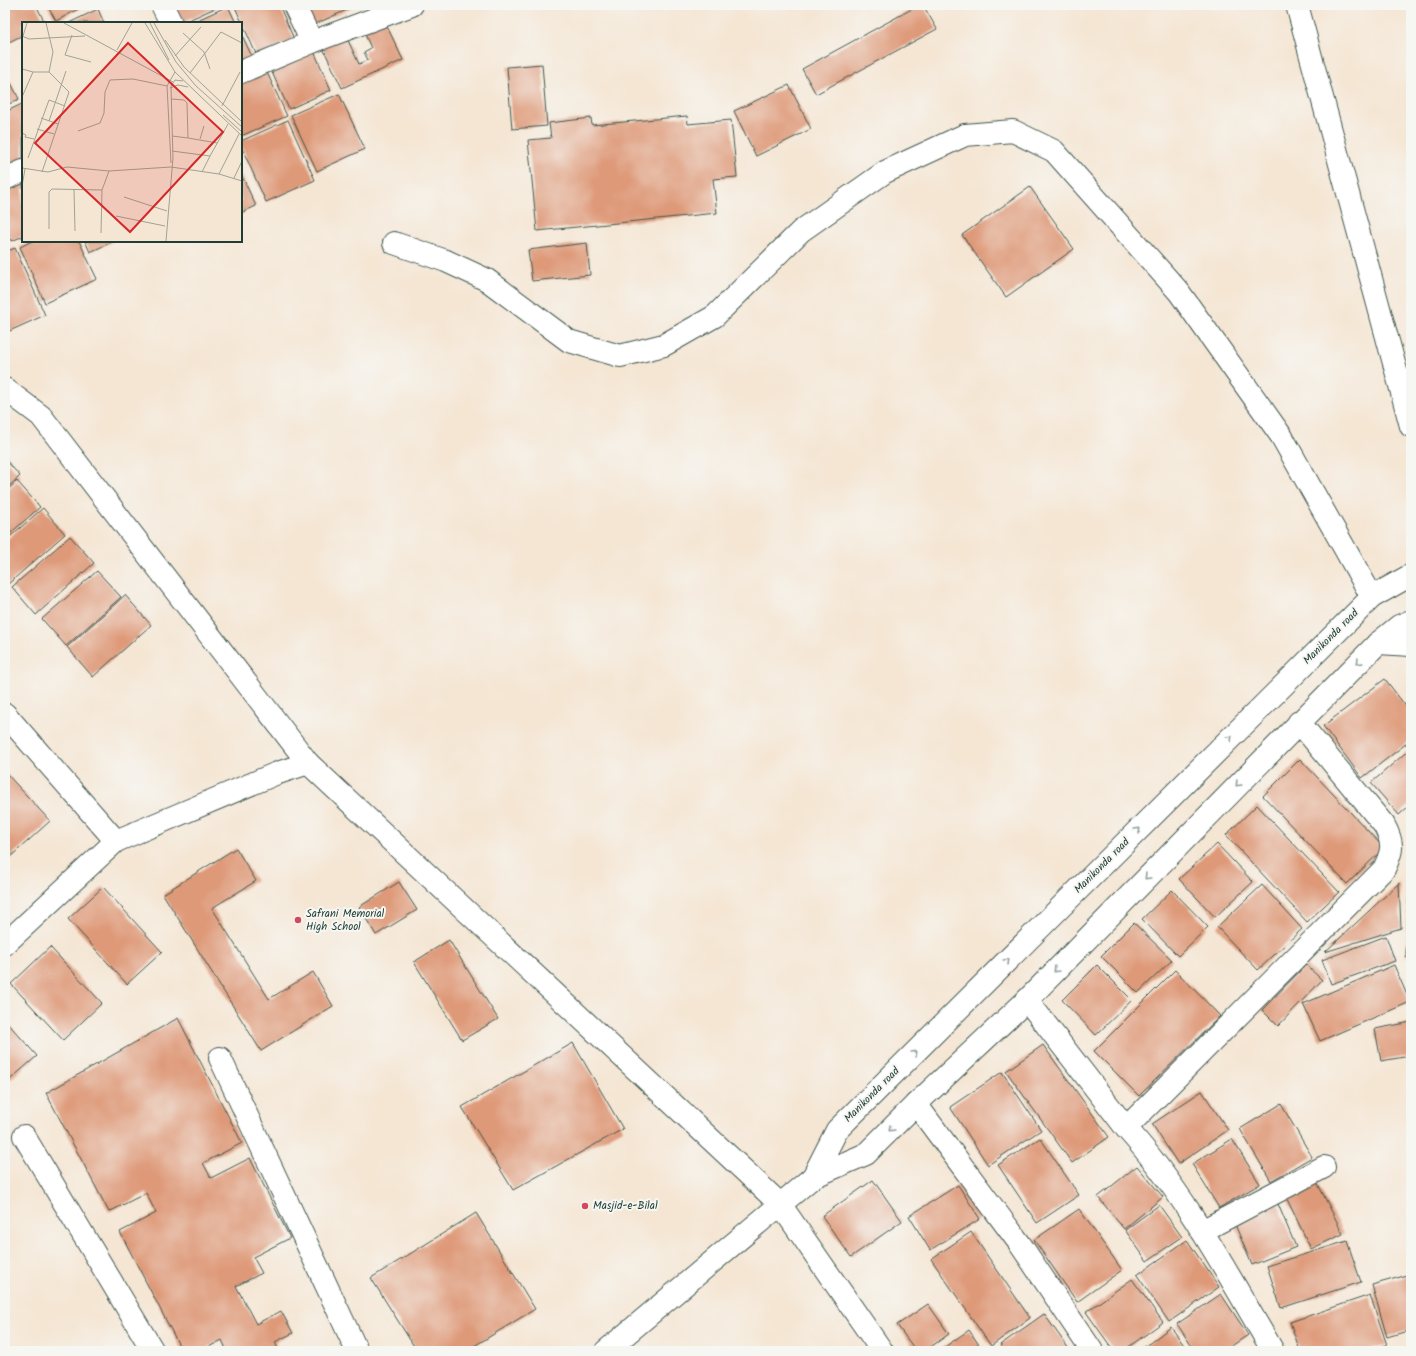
<svg xmlns="http://www.w3.org/2000/svg" width="1416" height="1356" font-family="Kalam,sans-serif">
<rect width="100%" height="100%" fill="#f6f6f2"/>
<filter id="ink" filterUnits="userSpaceOnUse"><feTurbulence type="fractalNoise" baseFrequency=".025" numOctaves="2"/><feDisplacementMap in="SourceGraphic" scale="8" xChannelSelector="R" yChannelSelector="G"/><feConvolveMatrix kernelMatrix="1 2 1 2 8 2 1 2 1" color-interpolation-filters="sRGB"/></filter>
<filter id="wash" filterUnits="userSpaceOnUse"><feTurbulence type="fractalNoise" baseFrequency=".012" numOctaves="4" result="noise"/><feDisplacementMap in="SourceGraphic" scale="16" xChannelSelector="R" yChannelSelector="G"/><feGaussianBlur stdDeviation="0.9" result="paint"/><feColorMatrix in="noise" values="0 0 0 0 0 0 0 0 0 0 0 0 0 0 0 0 0 1.4 0 .05"/><feComposite in="paint" operator="in"/></filter>
<g filter="url(#wash)">
<rect width="100%" height="100%" fill="#f5e6d4"/>
<g id="blocks">
<g fill="#de9978">
<polygon points="5,5 36,5 45,23 23,23 23,35 5,44"/>
<polygon points="47,5 86,5 56,21"/>
<polygon points="170,5 222,5 182,23 178,23"/>
<polygon points="240,5 279,5 294,39 257,56 235,7"/>
<polygon points="304,5 347,5 349,9 313,25"/>
<polygon points="919,5 923,5 937,29 816,94 802,69"/>
<polygon points="228,6 236,23 191,23"/>
<polygon points="98,9 104,23 69,23"/>
<polygon points="383,18 403,60 342,88 322,46 346,36 359,64 368,60 364,52 371,48 362,28"/>
<polygon points="241,33 253,59 241,64"/>
<polygon points="313,49 331,90 289,109 270,68"/>
<polygon points="542,64 547,126 512,129 507,67"/>
<polygon points="264,66 287,116 241,136 241,77"/>
<polygon points="5,71 19,99 5,106"/>
<polygon points="789,85 811,129 756,156 734,111"/>
<polygon points="339,94 365,149 317,171 291,115"/>
<polygon points="22,104 23,107 23,159 5,167 5,112"/>
<polygon points="687,116 688,124 731,120 737,177 713,179 717,213 537,231 528,140 551,138 549,123 591,118 592,125"/>
<polygon points="288,120 315,180 266,202 241,146 241,141"/>
<polygon points="241,174 256,206 241,213"/>
<polygon points="23,182 23,236 12,241 5,225 5,187"/>
<polygon points="1030,187 1074,249 1006,297 962,235"/>
<polygon points="32,241 79,241 97,279 45,303 20,247"/>
<polygon points="85,241 114,241 90,252"/>
<polygon points="587,243 590,275 532,281 528,250"/>
<polygon points="15,248 45,315 5,333 5,252"/>
<polygon points="5,459 20,476 5,490"/>
<polygon points="17,481 40,507 5,538 5,492"/>
<polygon points="43,508 65,534 7,585 5,582 5,541"/>
<polygon points="70,536 94,563 36,615 12,587"/>
<polygon points="97,571 121,597 66,646 42,619"/>
<polygon points="125,595 151,625 93,677 67,647"/>
<polygon points="1385,679 1411,713 1411,740 1362,778 1323,726"/>
<polygon points="1411,748 1411,804 1399,815 1371,783"/>
<polygon points="1300,759 1384,848 1347,884 1263,796"/>
<polygon points="5,772 50,821 8,859 5,855"/>
<polygon points="1257,805 1339,892 1307,922 1226,835"/>
<polygon points="1217,844 1253,882 1215,917 1179,879"/>
<polygon points="236,848 256,881 212,908 269,999 313,972 333,1006 261,1051 163,894"/>
<polygon points="1410,857 1411,857 1411,957 1406,957"/>
<polygon points="399,882 417,910 376,935 359,907"/>
<polygon points="1399,883 1401,928 1325,952"/>
<polygon points="1262,885 1302,929 1258,970 1217,927"/>
<polygon points="103,887 162,952 127,984 68,919"/>
<polygon points="1172,890 1208,927 1178,956 1142,919"/>
<polygon points="1134,923 1172,960 1138,993 1101,956"/>
<polygon points="1386,936 1395,961 1331,984 1322,960"/>
<polygon points="449,940 498,1019 462,1040 414,962"/>
<polygon points="50,947 102,1003 63,1040 11,984"/>
<polygon points="1097,965 1132,1000 1096,1035 1062,1000"/>
<polygon points="1306,965 1322,980 1278,1026 1262,1010"/>
<polygon points="1394,965 1410,1002 1320,1041 1303,1004"/>
<polygon points="1175,970 1220,1016 1139,1096 1094,1051"/>
<polygon points="178,1018 242,1143 203,1163 211,1178 250,1158 290,1238 253,1257 262,1273 236,1286 256,1324 281,1311 293,1333 275,1342 279,1351 227,1351 222,1340 201,1351 182,1351 120,1232 156,1213 146,1193 109,1212 46,1093"/>
<polygon points="5,1020 37,1056 5,1084"/>
<polygon points="1411,1022 1411,1059 1410,1056 1381,1061 1375,1029"/>
<polygon points="573,1043 623,1129 513,1190 462,1107"/>
<polygon points="1043,1045 1109,1137 1072,1163 1006,1071"/>
<polygon points="1002,1072 1041,1130 988,1165 950,1107"/>
<polygon points="1202,1091 1228,1130 1178,1164 1152,1124"/>
<polygon points="1281,1104 1312,1157 1271,1181 1240,1129"/>
<polygon points="1040,1138 1079,1195 1037,1223 998,1165"/>
<polygon points="1232,1139 1260,1184 1219,1208 1192,1164"/>
<polygon points="1137,1166 1163,1197 1124,1229 1098,1197"/>
<polygon points="873,1180 902,1221 851,1257 822,1216"/>
<polygon points="1317,1182 1343,1234 1311,1249 1286,1197"/>
<polygon points="958,1185 980,1219 930,1250 909,1216"/>
<polygon points="1278,1204 1296,1247 1252,1265 1234,1222"/>
<polygon points="1159,1205 1182,1237 1147,1261 1125,1230"/>
<polygon points="1079,1209 1122,1270 1077,1302 1034,1240"/>
<polygon points="476,1213 535,1309 466,1351 417,1351 371,1278"/>
<polygon points="971,1232 1030,1318 991,1346 931,1259"/>
<polygon points="1187,1240 1219,1287 1169,1322 1137,1275"/>
<polygon points="1347,1241 1361,1282 1281,1308 1267,1266"/>
<polygon points="1411,1274 1411,1330 1387,1337 1372,1285"/>
<polygon points="1132,1279 1163,1322 1123,1351 1114,1351 1086,1312"/>
<polygon points="1221,1294 1248,1335 1224,1351 1195,1351 1177,1324"/>
<polygon points="1370,1295 1387,1345 1369,1351 1300,1351 1290,1322"/>
<polygon points="928,1304 949,1334 925,1351 916,1351 897,1325"/>
<polygon points="1044,1314 1069,1349 1067,1351 1004,1351 1000,1345"/>
<polygon points="1171,1327 1188,1351 1139,1351"/>
<polygon points="969,1330 983,1351 939,1351"/>
</g>
</g>
</g>
<g filter="url(#ink)">
<use href="#blocks" fill-opacity="0" stroke="#3f564c" stroke-width="1"/>
<g fill="none" stroke-linecap="round" stroke-linejoin="round">
<defs>
<g id="minor">
<polyline points="162,5 171,23"/>
<polyline points="294,5 312,42"/>
<polyline points="1297,5 1411,426"/>
<polyline points="241,72 312,42 412,5"/>
<polyline points="5,179 23,171"/>
<polyline points="394,243 446,261 487,280 569,341 620,356 664,345 715,316 801,231 885,172 965,135 1013,131 1054,151 1179,292 1282,437 1372,597"/>
<polyline points="5,389 41,416 308,763 780,1204 882,1351"/>
<polyline points="5,714 116,841"/>
<polyline points="5,944 116,841 275,774 308,763"/>
<path d="M1027 1000 1126 1128 1384 869C1393 850 1394 844 1384 825L1299 722"/>
<polyline points="220,1058 357,1351"/>
<polyline points="916,1104 1020,1244 1092,1351"/>
<path d="M1126 1128C1185 1193 1228 1275 1273 1351"/>
<polyline points="24,1136 153,1351"/>
<polyline points="813,1177 837,1130 1372,597 1411,575"/>
<polyline points="1202,1231 1324,1167"/>
<polyline points="606,1351 813,1177 866,1154 916,1104 1027,1000 1378,643 1399,626 1411,621"/>
</g>
<polyline id="major" points="1378,643 1411,645"/>
</defs>
<use href="#minor" stroke="#3f564c" stroke-width="24"/>
<use href="#major" stroke="#3f564c" stroke-width="24"/>
<use href="#minor" stroke="#fff" stroke-width="22"/>
<use href="#major" stroke="#fff" stroke-width="22"/>
</g>
<defs><path id="oneway-chevron" d="M-2-3.5L2.5 0L-2 3.5" fill="none" stroke-width="1.6" stroke-linecap="round" stroke-linejoin="round"/></defs>
<g stroke="#8f9e9a">
<use href="#oneway-chevron" transform="translate(1359 662) rotate(135)"/>
<use href="#oneway-chevron" transform="translate(1230 738) rotate(-45)"/>
<use href="#oneway-chevron" transform="translate(1238 784) rotate(134)"/>
<use href="#oneway-chevron" transform="translate(1138 830) rotate(-45)"/>
<use href="#oneway-chevron" transform="translate(1147 877) rotate(134)"/>
<use href="#oneway-chevron" transform="translate(1007 961) rotate(-45)"/>
<use href="#oneway-chevron" transform="translate(1056 970) rotate(134)"/>
<use href="#oneway-chevron" transform="translate(915 1053) rotate(-45)"/>
<use href="#oneway-chevron" transform="translate(891 1129) rotate(135)"/>
</g>
</g>
<g fill="#d1495b" stroke="#f6f6f2" stroke-width="1.5">
<circle cx="298" cy="920" r="4"/>
<circle cx="585" cy="1206" r="4"/>
</g>
<g text-anchor="middle" dominant-baseline="central" stroke-width="4" stroke-linejoin="round" paint-order="stroke">
<g font-size="11" fill="#1f3d34" stroke="#f6f6f2">
<text transform="translate(1331 637) rotate(-45)">Manikonda road</text>
<text transform="translate(1102 866) rotate(-45)">Manikonda road</text>
<text transform="translate(872 1095) rotate(-45)">Manikonda road</text>
</g>
<g font-size="11" fill="#1f3d34" stroke="#f6f6f2" text-anchor="start">
<text x="306" y="914">Safrani Memorial<tspan x="306" dy="13">High School</tspan></text>
<text x="593" y="1206">Masjid-e-Bilal</text>
</g>
</g>
<g transform="translate(22 22)">
<rect width="220" height="220" fill="#f5e6d4"/>
<path fill="none" stroke="#9fa294" stroke-width="1" d="M24 1 31 30 27 50M42 1 151 60M123 1 153 50 220 114M128 1 147 38M132 1 154 40 174 64 220 105M161 11 182 30 188 47M50 13 43 33 69 40M0 14 7 17 63 14M1 14 5 1M143 18 162 45 220 100M95 28 110 1M153 34 179 5M0 47 11 50H27L47 70 20 150M168 51 199 10 220 21M148 66 156 63 166 65M0 75 11 50M149 77 162 78 165 81 166 116 150 114M200 84 218 50M201 93 220 110M19 96 36 102M27 99 44 49M15 107 32 112M56 109 78 101 82 91 83 70 88 58 111 57 145 64M0 111 4 113 3 115 12 117M166 116 195 121M178 117 182 104M150 129 188 134 206 102M6 136 27 78 43 84M149 141 145 64 153 50M0 146 26 150 45 145 87 149 149 145 197 152 220 159M180 150 188 134M197 152 217 112M212 156 220 139M0 164 3 147M52 167 53 209M102 175 145 189M94 194 143 204M27 207V170L30 167 80 168M79 211 80 168 87 149M144 219 151 136 149 64 153 58 161 59"/>
<path fill="#d62828" fill-opacity="0.15" stroke="#d62828" stroke-width="2" d="M106 21 201 110 108 210 13 121Z"/>
<rect width="220" height="220" fill="none" stroke="#1f3d34" stroke-width="2"/>
</g>
<rect width="1416" height="1356" fill="none" stroke="#f6f6f2" stroke-width="20"/>
</svg>
